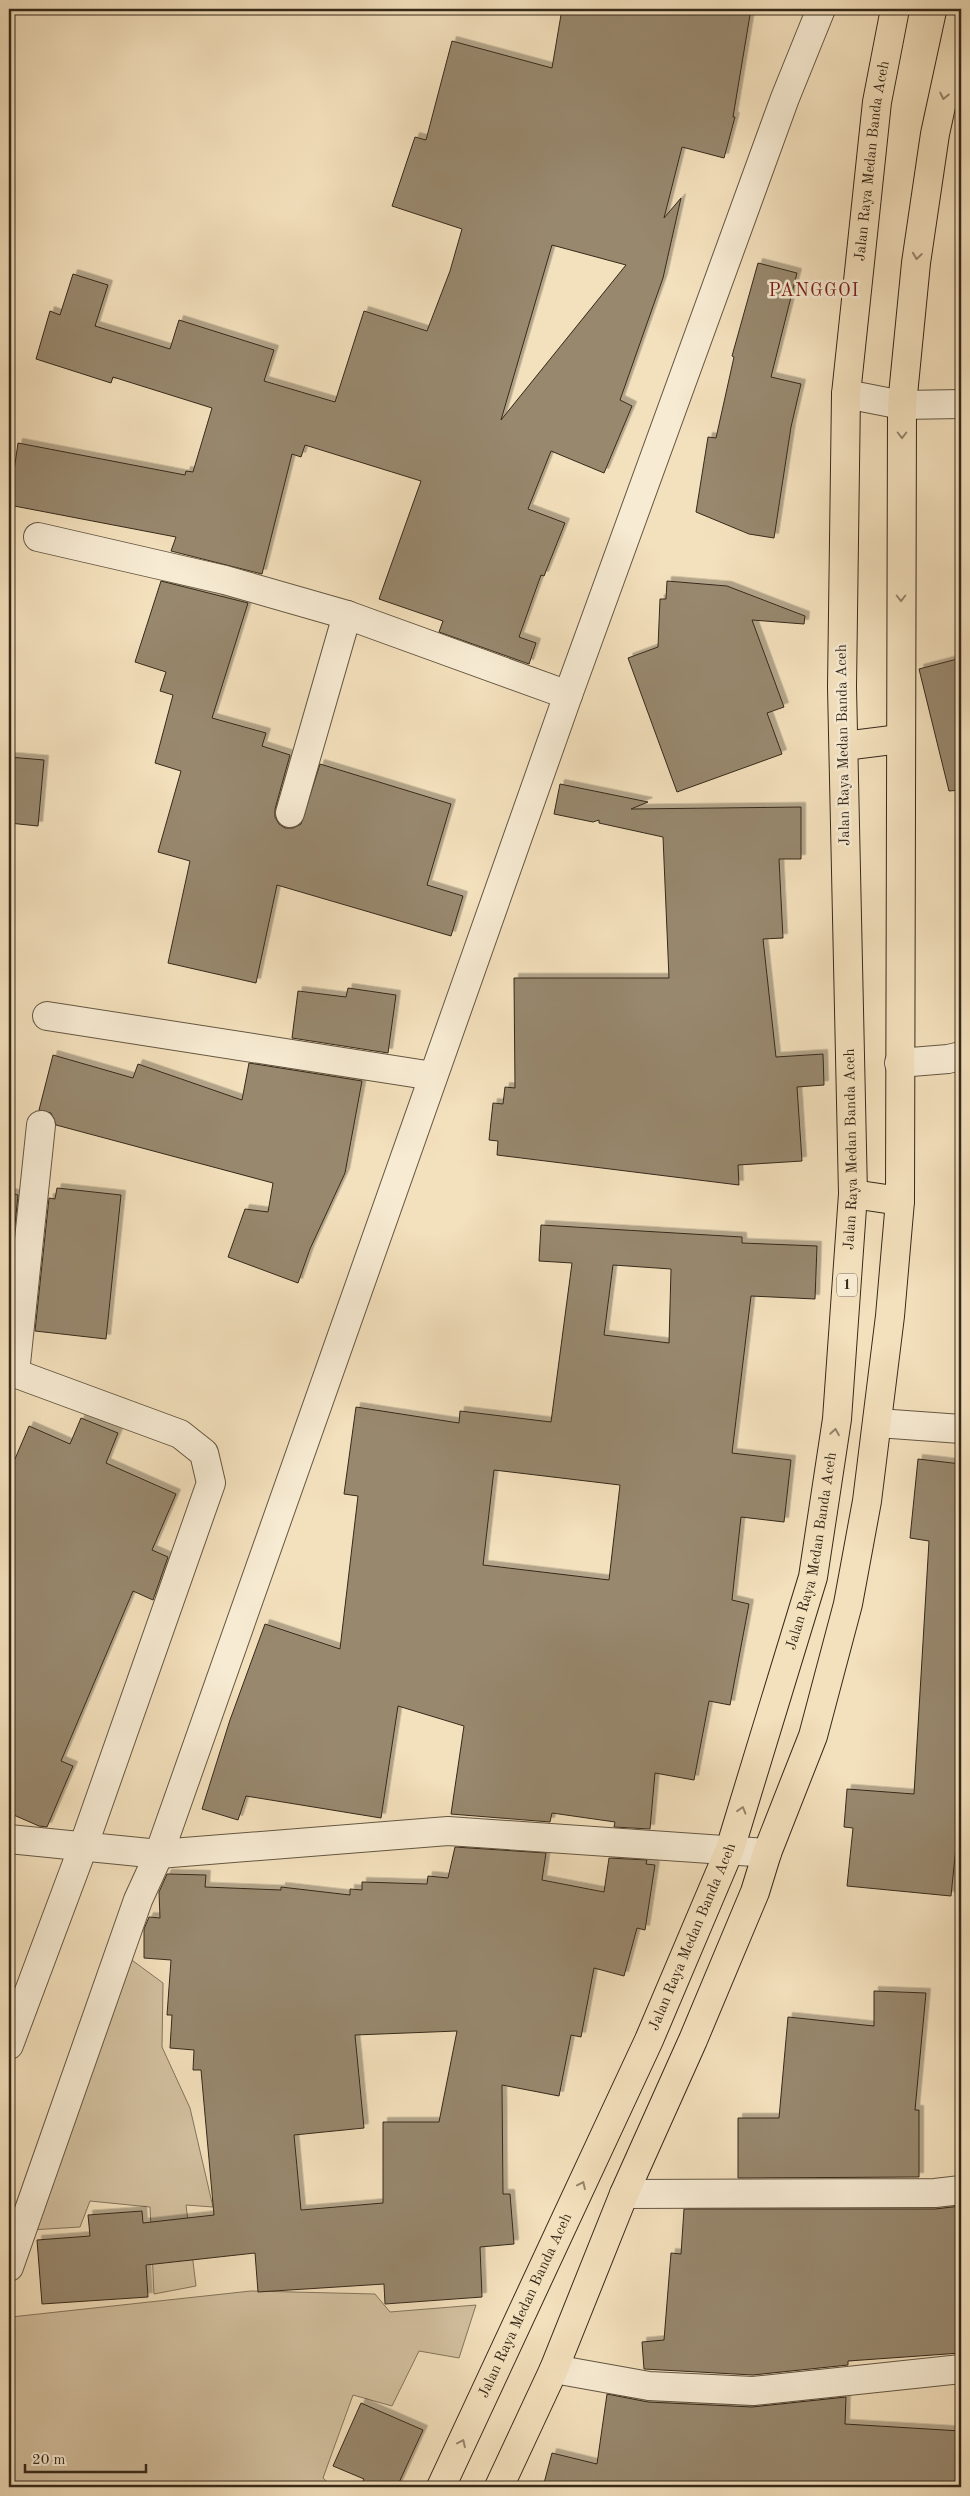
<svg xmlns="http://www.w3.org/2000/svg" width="970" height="2496" font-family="'Old Standard TT',serif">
<defs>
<filter id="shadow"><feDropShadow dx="4.5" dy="-4.5" stdDeviation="0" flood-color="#0004"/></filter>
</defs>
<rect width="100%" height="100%" fill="#f3e0bc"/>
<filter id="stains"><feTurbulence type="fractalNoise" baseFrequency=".004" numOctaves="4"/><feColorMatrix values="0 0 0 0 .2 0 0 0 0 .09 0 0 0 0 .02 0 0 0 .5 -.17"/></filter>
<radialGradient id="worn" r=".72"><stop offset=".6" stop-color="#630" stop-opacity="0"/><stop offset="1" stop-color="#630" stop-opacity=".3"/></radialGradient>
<g fill="#d3c1a0" stroke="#84755d">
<polygon points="129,1958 163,1983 162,2047 190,2108 213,2207 186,2205 196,2286 154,2294 150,2207 90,2201 80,2227 30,2230"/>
<polygon points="251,2291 375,2294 390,2312 476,2305 459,2358 419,2351 392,2406 353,2395 323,2478 333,2487 9,2487 9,2322 11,2317"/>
</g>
<g fill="#98886e" stroke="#36291a" fill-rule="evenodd" filter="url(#shadow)">
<path d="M562 9H751L733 117H735L724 158 682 147 664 218 681 198 663 278 620 400 632 406 604 473 551 451 528 509 565 523 544 576 541 575 519 637 536 643 529 664 439 632 443 621 379 599 421 481 305 445 301 457 292 454 262 574 171 551 176 537 9 505 18 443 185 475 186 471 193 472 212 408 113 377 111 383 36 359 50 311 60 315 73 274 108 285 95 326 170 349 179 320 274 350 264 381 335 402 364 311 427 331 450 271 462 229 392 206 415 137 426 140 452 41 552 68ZM552 245 626 265 501 420Z"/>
<polygon points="758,263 797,273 771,377 801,384 791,427 774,538 749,534 696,512 708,437 716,438 734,357 732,356"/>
<polygon points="161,581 248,603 212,718 266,733 262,746 290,755 275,809 275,817 279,824 285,828 293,828 301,824 320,764 451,804 427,885 463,896 451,936 277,885 256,983 168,963 190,861 158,852 181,771 155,763 173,695 160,691 166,672 135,662"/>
<polygon points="667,581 727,586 805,616 804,624 752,620 784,707 767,713 782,754 677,792 628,658 658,647 660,599 666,599"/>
<polygon points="961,658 961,790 949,791 919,669"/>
<polygon points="9,757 44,760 38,826 9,823"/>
<polygon points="560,784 648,802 631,809 801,807 801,859 779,859 783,938 763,939 776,1057 823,1054 824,1085 797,1087 802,1161 738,1165 739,1185 497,1155 498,1141 489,1140 493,1103 503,1104 505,1087 515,1088 514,978 669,978 663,837 599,823 599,820 593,822 554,814"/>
<polygon points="348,988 396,995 388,1053 292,1038 298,991 346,997"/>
<polygon points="53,1055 133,1078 138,1064 242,1100 249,1063 362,1081 345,1173 310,1249 298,1283 228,1257 245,1209 268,1212 273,1183 56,1125 51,1113 39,1110"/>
<polygon points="57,1188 121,1195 106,1339 35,1331 49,1198 55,1199"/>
<polygon points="9,1193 18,1195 9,1283"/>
<path d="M541 1225 742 1237V1243L817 1246 815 1299 751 1296 732 1453 791 1460 784 1522 741 1517 732 1600 749 1604 730 1705 709 1701 694 1780 655 1773 650 1829 614 1827 615 1822 552 1813 550 1822 451 1814 464 1726 398 1706 381 1818 246 1796 238 1820 202 1809 230 1720 265 1624 340 1649 358 1496 344 1494 356 1407 459 1423 460 1411 551 1422 572 1263 539 1261ZM613 1265 671 1269 669 1343 604 1335ZM494 1470 620 1485 609 1580 483 1565Z"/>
<polygon points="81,1418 118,1433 106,1463 176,1494 152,1550 168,1557 153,1600 133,1591 61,1761 73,1766 47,1827 39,1826 9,1813 9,1473 29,1426 70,1444"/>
<polygon points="918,1459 961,1464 961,1837 957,1837 951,1896 847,1886 853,1828 844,1827 847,1789 914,1794 929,1541 910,1538"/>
<path d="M455 1847 546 1853 542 1880 604 1892 609 1858 647 1860 646 1864 655 1865 645 1930 637 1928 624 1976 594 1968 581 2037 571 2035 559 2096 502 2085 503 2194H510L514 2244 480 2247 482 2297 385 2304 384 2284 258 2292 255 2253 146 2265 148 2297 42 2304 37 2240 90 2236 88 2215 142 2211 143 2223 214 2215 201 2070H193L194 2050 170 2048 172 2015H167L171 1960 144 1958V1929L149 1917 160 1918 159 1892 167 1874 206 1875 205 1887 281 1890V1887L350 1895V1889L362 1890V1882L427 1884 428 1876 448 1878ZM457 2031 439 2122H383V2203L301 2210 294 2135 364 2128 355 2035Z"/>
<polygon points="874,1991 926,1993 915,2110 919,2110 919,2177 738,2178 738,2118 779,2118 788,2017 874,2026"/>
<polygon points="961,2206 961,2353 848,2361 848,2365 753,2375 644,2369 642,2342 664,2340 671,2253 681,2254 684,2209 935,2209"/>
<polygon points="607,2394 648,2402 752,2407 846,2397 845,2424 961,2431 961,2487 543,2487 552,2453 597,2464"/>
<polygon points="361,2403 423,2430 397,2487 360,2487 364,2479 333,2466"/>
</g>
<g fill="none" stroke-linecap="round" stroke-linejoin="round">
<defs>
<g id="street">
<polyline points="846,394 902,405 961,404"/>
<polyline points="38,537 225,580 347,615 568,695"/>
<polyline points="290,813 347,615"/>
<polyline points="47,1016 433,1076"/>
<polyline points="899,1063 948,1059 961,1056"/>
<polyline points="9,1371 180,1434 204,1453 211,1483 83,1847 9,2045"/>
<polyline points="15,1373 41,1125"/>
<polyline points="878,1423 961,1429"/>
<polyline points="9,1839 159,1854 448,1831 767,1853"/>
<polyline points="624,2194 935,2193 961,2190"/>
<polyline points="9,2267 138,1900 159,1854 568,695 785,98 821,9"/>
<polyline points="554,2369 649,2386 753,2391 961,2369"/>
</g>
<g id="highway">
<polyline points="844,746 900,739"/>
<polyline points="853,1194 900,1201"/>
<path id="s1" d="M441 2487 649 2040 730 1849 813 1577 837 1419 853 1194 842 687 846 394 877 102 895 9"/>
<polyline points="499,2487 554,2369 624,2194 693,2040 755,1892 767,1853 813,1736 848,1604 867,1501 890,1316 900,1201 902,405 916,263 935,134 961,14"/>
</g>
</defs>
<use href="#street" stroke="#655742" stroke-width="30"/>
<use href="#highway" stroke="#36291a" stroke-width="30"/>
<use href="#street" stroke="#f7ebd3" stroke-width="28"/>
<use href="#highway" stroke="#f3e0bc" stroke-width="28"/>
</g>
<defs><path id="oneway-chevron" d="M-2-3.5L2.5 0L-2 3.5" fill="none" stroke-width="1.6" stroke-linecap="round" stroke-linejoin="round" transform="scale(1.25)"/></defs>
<g stroke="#94846b">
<use href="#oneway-chevron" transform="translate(944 96) rotate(102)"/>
<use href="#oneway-chevron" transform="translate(917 256) rotate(98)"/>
<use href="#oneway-chevron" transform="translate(902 435) rotate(90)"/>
<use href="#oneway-chevron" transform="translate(901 598) rotate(90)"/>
<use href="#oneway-chevron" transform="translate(835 1432) rotate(-81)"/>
<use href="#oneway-chevron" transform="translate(742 1810) rotate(-73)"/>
<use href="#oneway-chevron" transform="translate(582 2185) rotate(-65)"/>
<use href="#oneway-chevron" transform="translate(462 2443) rotate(-65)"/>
</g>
<g text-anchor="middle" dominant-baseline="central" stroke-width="5" stroke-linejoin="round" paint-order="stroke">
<rect fill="#f7ebd3" stroke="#706352" stroke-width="1" x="837" y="1273.5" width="20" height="23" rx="4"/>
<g font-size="14" font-weight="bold" fill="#36291a">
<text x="847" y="1285">1</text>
</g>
<g font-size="15" fill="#36291a" stroke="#f7ebd3">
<text stroke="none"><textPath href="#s1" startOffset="2405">Jalan Raya Medan Banda Aceh</textPath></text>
<text transform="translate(844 745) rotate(-91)">Jalan Raya Medan Banda Aceh</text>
<text stroke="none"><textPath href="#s1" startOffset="1415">Jalan Raya Medan Banda Aceh</textPath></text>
<text stroke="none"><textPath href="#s1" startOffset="1010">Jalan Raya Medan Banda Aceh</textPath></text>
<text stroke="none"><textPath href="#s1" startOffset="605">Jalan Raya Medan Banda Aceh</textPath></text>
<text stroke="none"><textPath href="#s1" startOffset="200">Jalan Raya Medan Banda Aceh</textPath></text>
</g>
<g font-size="18" letter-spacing="1" fill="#7a1f14" stroke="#f7ebd3">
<text x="814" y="291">PANGGOI</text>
</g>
</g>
<rect width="970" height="2496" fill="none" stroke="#f3e0bc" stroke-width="30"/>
<rect x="10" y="10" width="950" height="2476" fill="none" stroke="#36291a" stroke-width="2.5"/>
<rect x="15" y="15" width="940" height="2466" fill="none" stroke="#36291a"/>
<path d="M25 2464v8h121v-8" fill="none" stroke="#36291a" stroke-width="2.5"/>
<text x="32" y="2464" font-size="15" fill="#36291a" stroke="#f7ebd3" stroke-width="4" paint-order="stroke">20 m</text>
<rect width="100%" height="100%" filter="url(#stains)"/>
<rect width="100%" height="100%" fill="url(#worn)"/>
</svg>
